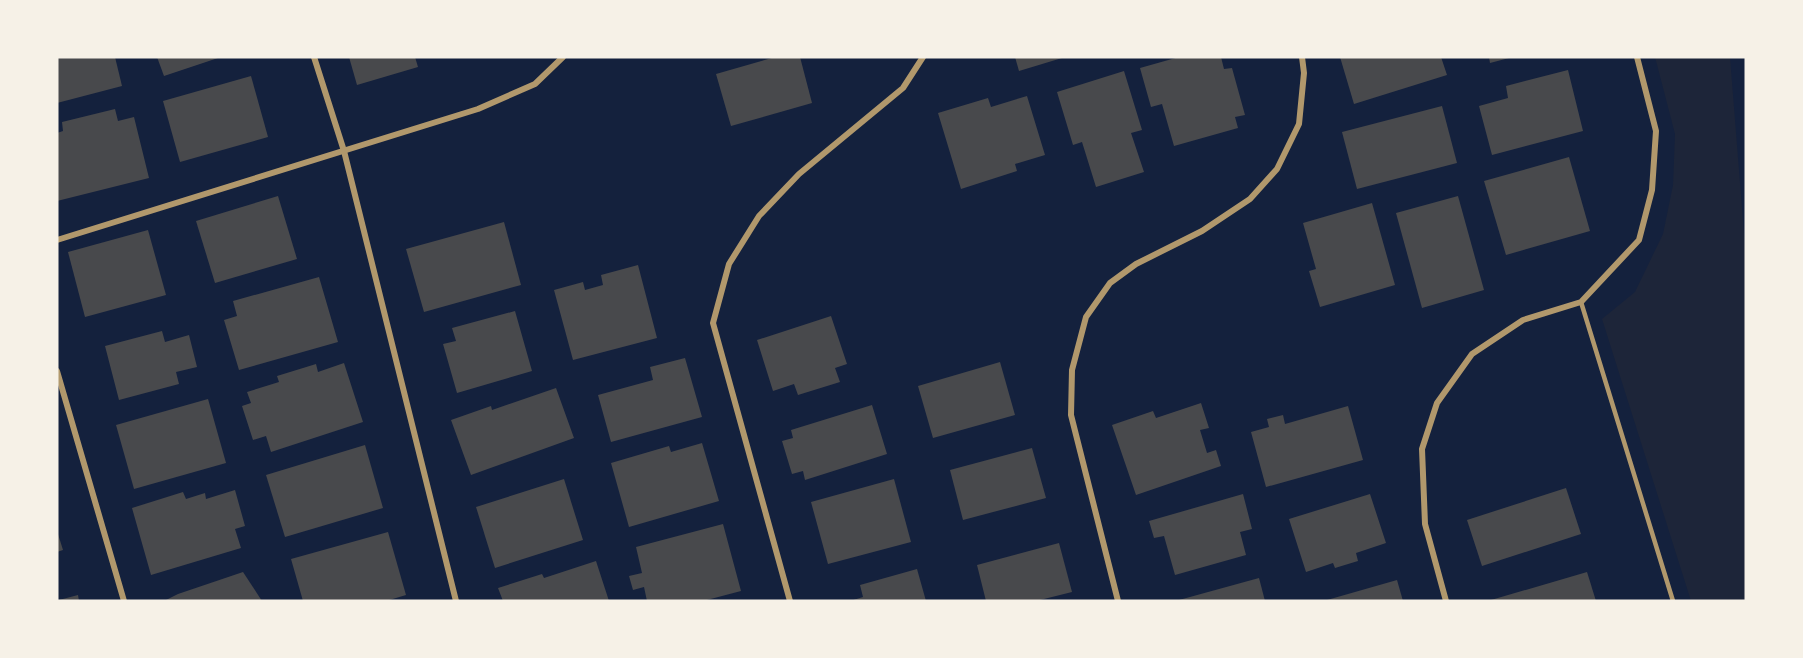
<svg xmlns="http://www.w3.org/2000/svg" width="1803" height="658" font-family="'IBM Plex Sans',sans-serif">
<rect width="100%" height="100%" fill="#14213d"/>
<polygon fill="#1d2539" points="1655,57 1730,57 1746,258 1746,601 1691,601 1602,319 1635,292 1663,234 1673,185 1675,134"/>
<g fill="#48494c">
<polygon points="57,57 115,57 122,86 57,103"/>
<polygon points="157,57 221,57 164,76"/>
<polygon points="349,57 415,57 418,67 357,85"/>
<polygon points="775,57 800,57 812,103 731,126 716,74"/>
<polygon points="1015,57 1062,57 1062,58 1019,71"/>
<polygon points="1179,57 1221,57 1224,69 1232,68 1245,115 1235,117 1238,128 1174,146 1162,104 1151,107 1140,68"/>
<polygon points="1340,57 1441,57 1447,75 1354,104"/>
<polygon points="1489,57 1509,57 1509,58 1490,63"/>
<polygon points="1568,70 1583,131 1492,155 1479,106 1508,98 1506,86"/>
<polygon points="1124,71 1142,130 1131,133 1144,172 1096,187 1082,142 1073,145 1057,92"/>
<polygon points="251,76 268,137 180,162 163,101"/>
<polygon points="1027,96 1045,155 1015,164 1017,171 961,189 938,113 988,98 991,107"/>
<polygon points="1442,106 1457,163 1357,189 1342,132"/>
<polygon points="115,109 118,121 134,117 149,178 57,201 57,133 63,131 62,122"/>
<polygon points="1569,157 1590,231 1506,255 1484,181"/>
<polygon points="278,196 297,259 215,283 196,221"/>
<polygon points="1458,196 1484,290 1422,308 1396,213"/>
<polygon points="1372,203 1395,285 1320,307 1309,271 1316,269 1303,223"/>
<polygon points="504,222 521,285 424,312 406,249"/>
<polygon points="148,230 166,295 85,317 68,252"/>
<polygon points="638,265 657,338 573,360 554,290 583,282 585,290 603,285 601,275"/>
<polygon points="319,277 338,342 239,370 224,320 237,316 233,301"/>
<polygon points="515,311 532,371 457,393 443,344 456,341 452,328"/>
<polygon points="831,316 847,364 835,368 840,382 798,395 794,384 773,391 757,340"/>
<polygon points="162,331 165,342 189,335 197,367 176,372 179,384 119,400 105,346"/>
<polygon points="685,358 702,417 611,442 598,395 653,380 650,367"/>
<polygon points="1000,362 1015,415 933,438 918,386"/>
<polygon points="344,363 363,422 271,452 266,436 253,440 242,406 251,403 247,392 279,382 277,376 316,364 318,372"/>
<polygon points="556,388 574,438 471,475 451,420 491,406 492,410"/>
<polygon points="208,399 226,463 134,489 116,425"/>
<polygon points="1201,403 1209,428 1200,430 1207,453 1216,450 1221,466 1136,495 1112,425 1153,411 1156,418"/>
<polygon points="872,405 887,454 805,480 803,471 792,474 782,441 793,438 791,430"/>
<polygon points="1348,406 1363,460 1266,487 1251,432 1269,427 1267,419 1283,415 1285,424"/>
<polygon points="702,443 719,501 629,527 611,463 669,446 671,452"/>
<polygon points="365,445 383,508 285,537 266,475"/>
<polygon points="1032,448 1046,498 963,520 950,470"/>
<polygon points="564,479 583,540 495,568 476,507"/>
<polygon points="894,479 911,542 828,564 811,502"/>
<polygon points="1566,488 1581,534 1482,566 1467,520"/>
<polygon points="235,490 245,526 235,529 241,548 151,575 132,508 183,492 186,499 205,493 206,499"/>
<polygon points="1243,494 1252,529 1240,532 1246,555 1175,575 1164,536 1154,538 1149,521"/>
<polygon points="1370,494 1386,543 1356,553 1358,561 1335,568 1333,563 1306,572 1289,519"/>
<polygon points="723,524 741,591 703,601 647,601 644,587 633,590 629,576 642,573 636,547"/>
<polygon points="57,531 63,550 57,552"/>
<polygon points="388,532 406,595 386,601 303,601 291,559"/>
<polygon points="1059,543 1072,592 1036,601 986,601 977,565"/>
<polygon points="596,561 609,601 503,601 498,588 542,574 544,578"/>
<polygon points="917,569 926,601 850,601 863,597 860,585"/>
<polygon points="243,572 262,601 164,601 178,594"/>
<polygon points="1587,572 1596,601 1491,601 1491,600"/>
<polygon points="1259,578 1265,601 1179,601 1179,600"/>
<polygon points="1397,580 1403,601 1327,601 1327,600"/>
<polygon points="78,595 79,601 59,601 59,600"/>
</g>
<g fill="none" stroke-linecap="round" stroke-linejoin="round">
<polyline stroke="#b1986c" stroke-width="4.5" points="1581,302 1673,601"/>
<g stroke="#b1986c" stroke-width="6">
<polyline points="314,57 344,151 456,601"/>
<polyline points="57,240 478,109 535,84 563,57"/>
<polyline points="57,371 124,601"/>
<polyline points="790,601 713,323 729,264 759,216 799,174 903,88 923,57"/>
<polyline points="1118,601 1071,415 1072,370 1086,317 1110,283 1136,264 1202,231 1250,199 1277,169 1299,124 1304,73 1302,57"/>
<polyline points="1446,601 1425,524 1422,449 1437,403 1472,354 1523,320 1581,302 1639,240 1652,190 1656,131 1637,57"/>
</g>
</g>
<rect width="1803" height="658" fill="none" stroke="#f6f1e7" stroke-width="117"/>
</svg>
